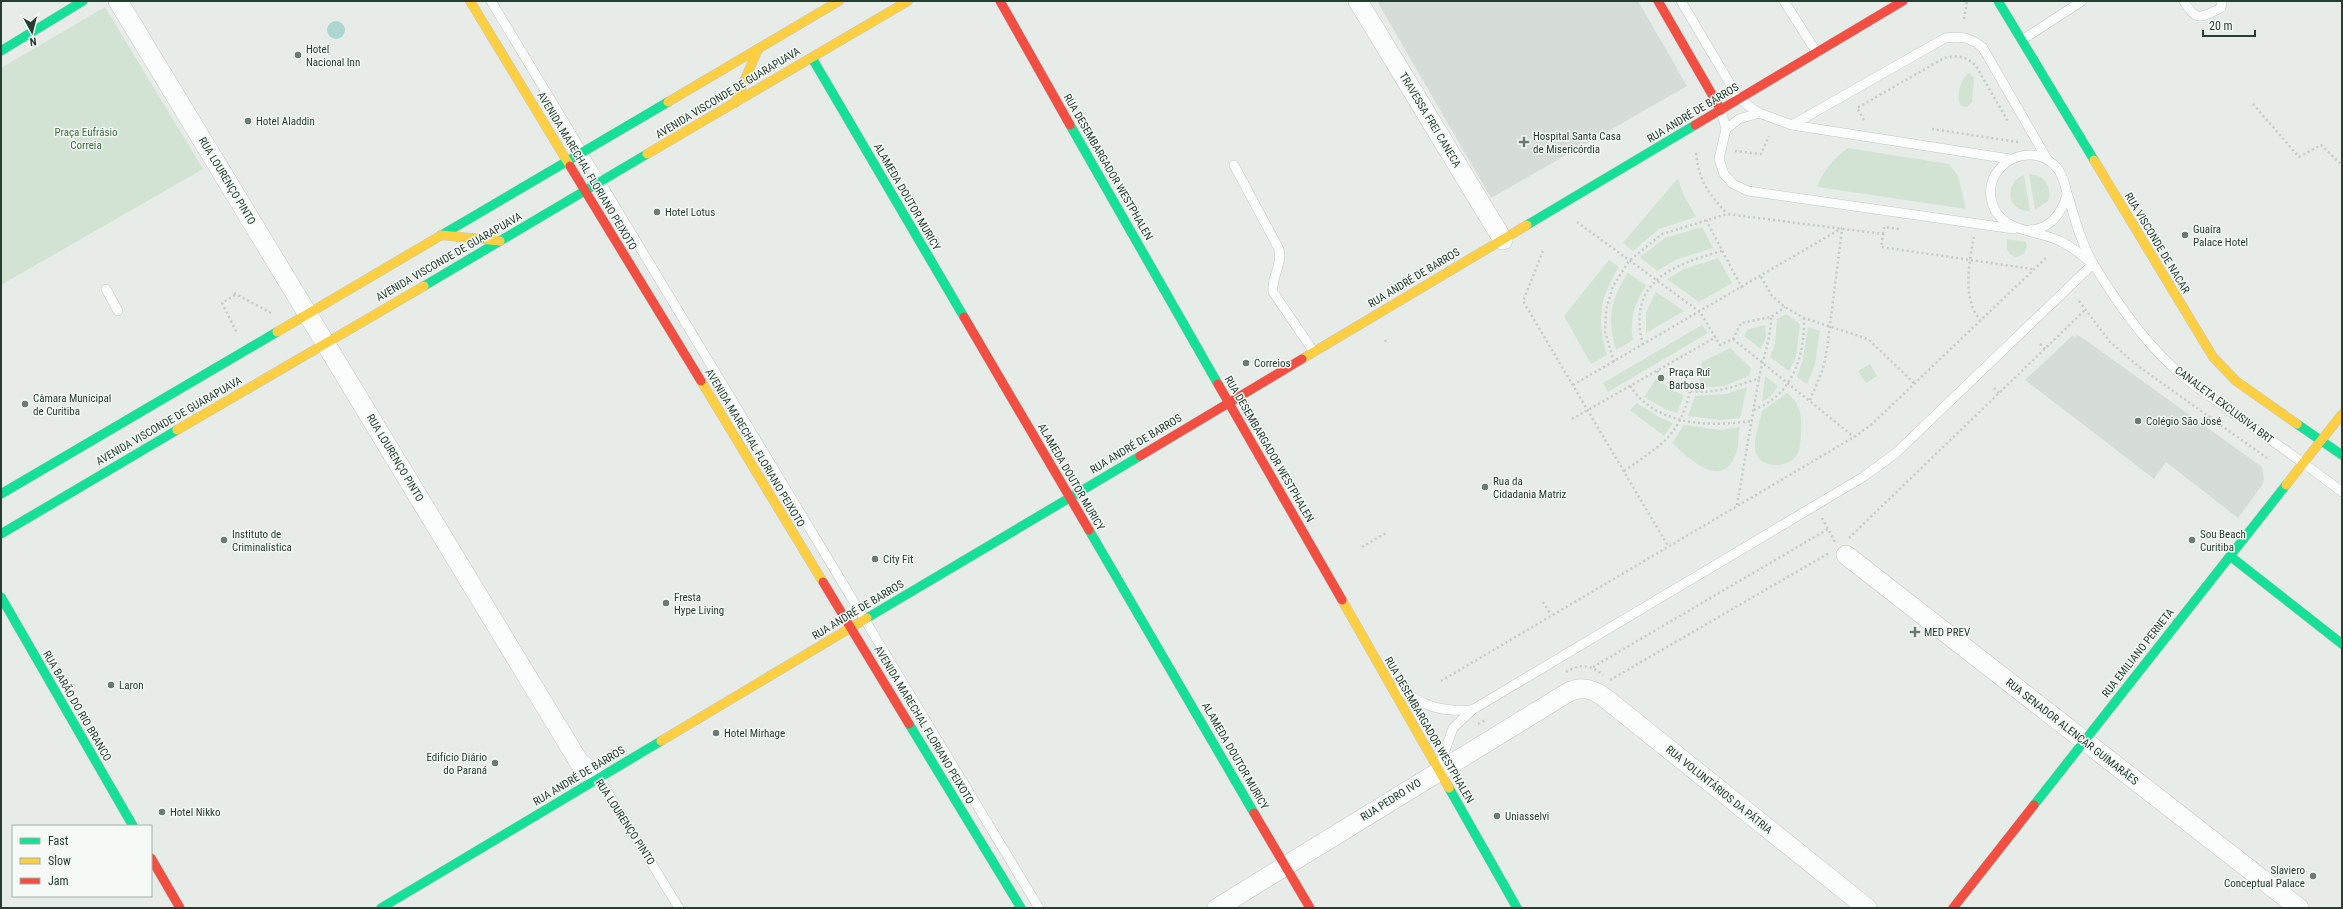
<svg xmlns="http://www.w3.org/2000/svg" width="2343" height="909" font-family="'Roboto Condensed',sans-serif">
<rect width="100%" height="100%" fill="#e7ece9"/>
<g fill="#d6ddd8">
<polygon points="1377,1 1638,1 1687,86 1491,198"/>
<polygon points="2073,335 2075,339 2076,335 2080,336 2262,467 2264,478 2263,484 2238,518 2166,462 2154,479 2025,380"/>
</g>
<g fill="#d2e3d4">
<polygon points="105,7 203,169 1,285 1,68"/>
<path d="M1970 73 1974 78 1972 102 1967 107 1961 106C1955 99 1961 75 1970 73Z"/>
<path d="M1848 148 1949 164 1958 176 1966 209 1817 187C1824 169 1833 159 1848 148Z"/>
<path d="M2029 174C2044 174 2053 187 2048 201L2035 210Z"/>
<path d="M2024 175 2030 211C2007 212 2003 183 2024 175Z"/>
<polygon points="1678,178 1683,194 1696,217 1659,229 1633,251 1623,243"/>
<polygon points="1702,227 1713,248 1675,260 1657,271 1640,257 1665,238"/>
<path d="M2007 239 2026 242 2027 246 2024 254 2016 257C2007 254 2006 248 2007 239Z"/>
<polygon points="1718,258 1732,283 1699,302 1667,279 1684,269"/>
<path d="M1609 260 1619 267C1599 299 1597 319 1607 355L1591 364 1564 316Z"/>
<path d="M1628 273 1646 285C1635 303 1629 319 1633 340L1616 350C1607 319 1610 300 1628 273Z"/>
<polygon points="1656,292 1684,311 1646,333 1646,312"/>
<polygon points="1786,314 1800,324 1796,357 1789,371 1770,357 1775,344 1777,319"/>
<polygon points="1702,325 1708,333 1608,392 1603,383"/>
<polygon points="1765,325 1766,337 1761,349 1744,336 1748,329"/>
<polygon points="1808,327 1820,331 1815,364 1807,384 1797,377 1803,359"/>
<polygon points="1730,348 1751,368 1749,376 1724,386 1698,388 1702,362"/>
<polygon points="1870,364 1877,376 1866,383 1858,371"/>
<polygon points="1765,376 1778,386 1771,396 1762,402"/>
<polygon points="1656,379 1674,391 1684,395 1677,413 1665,409 1644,397"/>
<polygon points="1747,387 1740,418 1721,420 1688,416 1695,396 1726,394"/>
<path d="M1787 393C1802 405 1802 418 1801 437 1800 443 1800 450 1797 455 1787 470 1755 469 1755 447 1754 436 1760 422 1762 411Z"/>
<polygon points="1637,403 1659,417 1673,423 1664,436 1630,410"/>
<path d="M1684 425 1720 430 1740 427C1738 436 1739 450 1734 458 1719 490 1687 456 1672 443Z"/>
</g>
<circle fill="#add6d0" cx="336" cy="30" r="9"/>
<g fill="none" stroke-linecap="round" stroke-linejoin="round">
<defs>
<g id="lane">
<polyline points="491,1 1039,908"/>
<polyline points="1681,1 1739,99 1759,113 1792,125 2010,159"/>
<polyline points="1784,1 1817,53"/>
<path d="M2184 1C2196 23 2201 17 2221 8L2222 1"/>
<polyline points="2022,40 2082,1"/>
<polyline points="1721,110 1726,129 1719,159 1724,174 1733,184 1748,191 2014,229"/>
<path d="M1792 125 1945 38C1962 36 1970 37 1983 48L2047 159"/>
<polyline points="1726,129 1739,119 1759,113"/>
<path d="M1234 165 1279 249C1283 264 1271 277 1273 292L1314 352"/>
<path d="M2029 230C2051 229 2061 214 2067 195"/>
<path d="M2093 264C2083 257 2072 246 2060 241 2035 229 1997 233 1991 198 1990 190 1991 182 1995 175 2009 153 2039 147 2057 168 2065 177 2065 189 2069 199 2075 221 2082 245 2094 265 2117 303 2150 349 2184 377 2200 391 2219 402 2236 415 2271 440 2307 465 2342 492"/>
<polyline points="106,289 118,311"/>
<path d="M1398 689C1427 706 1438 712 1472 710"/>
<polyline points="1439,767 1453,728 1472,710 1863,477 1896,453 2093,264"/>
<polyline points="599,778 679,908"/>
</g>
<g id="street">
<polyline points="118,1 579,762 599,778"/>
<polyline points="1358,1 1503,240"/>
<polyline points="1846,555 2299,908"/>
<path d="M1217 908 1567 693C1581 685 1593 689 1605 698L1867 908"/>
</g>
<g id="fast">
<polyline points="1998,1 2094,160"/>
<polyline points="1,51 83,1"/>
<polyline points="812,58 964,317"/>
<polyline points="1070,125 1218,384"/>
<polyline points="1527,225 1695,125"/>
<polyline points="440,236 668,102"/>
<polyline points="424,286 647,154"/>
<polyline points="2297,424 2342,455"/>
<polyline points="1,494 277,332"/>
<polyline points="1089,530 1254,813"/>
<polyline points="1,534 177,430"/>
<polyline points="2230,556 2342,644"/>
<polyline points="1,597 133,826"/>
<polyline points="867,618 1140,456"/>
<polyline points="909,724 1021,908"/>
<polyline points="1449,788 1517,908"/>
<polyline points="2034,805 2286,485"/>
<polyline points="381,908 661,741"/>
</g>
<g id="slow">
<polyline points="470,1 570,166"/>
<polyline points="668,102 839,1"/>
<polyline points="735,103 758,49"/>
<polyline points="647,154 908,1"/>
<polyline points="2094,160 2213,357 2236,381 2297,424"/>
<polyline points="441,235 500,241"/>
<polyline points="277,332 440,236"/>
<polyline points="1302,359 1527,225"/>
<polyline points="701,381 823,582"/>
<polyline points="177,430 424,286"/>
<polyline points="2286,485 2342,414"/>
<polyline points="1342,600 1449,788"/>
<polyline points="661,741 867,618"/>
</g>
<g id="jam">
<polyline points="1000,1 1070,125"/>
<polyline points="1658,1 1721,110"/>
<polyline points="1695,125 1903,1"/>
<polyline points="570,166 701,381"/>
<polyline points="964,317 1089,530"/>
<polyline points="1218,384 1342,600"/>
<polyline points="1140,456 1302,359"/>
<polyline points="823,582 909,724"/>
<polyline points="1254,813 1310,908"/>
<polyline points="151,858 180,908"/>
<polyline points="1953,908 2034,805"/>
</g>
</defs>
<use href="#lane" stroke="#c4c9c6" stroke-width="10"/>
<use href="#street" stroke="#c4c9c6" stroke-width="20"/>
<use href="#fast" stroke="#c3c9c6" stroke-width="10"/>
<use href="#slow" stroke="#c3c9c6" stroke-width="10"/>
<use href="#jam" stroke="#c3c9c6" stroke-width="10"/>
<g stroke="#c3cbc6" stroke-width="2.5" stroke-dasharray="2 3" stroke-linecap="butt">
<polyline points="1964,19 1967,1"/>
<polyline points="2253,104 2299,157 2321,145 2342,165"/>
<path d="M1864 120 1857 108 1944 58C1957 55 1966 56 1976 66L2009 123"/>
<polyline points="1932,129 2018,142"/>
<polyline points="1735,151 1761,154 1769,136"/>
<path d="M1696 153C1699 182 1708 192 1727 214"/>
<polyline points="1706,220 1742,288"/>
<polyline points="1577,222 1700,312 1720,345 1733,339 1741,323 1771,317 1785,307"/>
<polyline points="1883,234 1884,227 1899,229"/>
<path d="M1974 237C1969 263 1962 298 1980 320"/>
<polyline points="1543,251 1523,301 1668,546"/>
<polyline points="1761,277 1772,296 1785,307 1804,318 1868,339 1914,383"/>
<polyline points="234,293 271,313"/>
<polyline points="235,295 222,303 237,333"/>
<polyline points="2079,301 2110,342 2138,366 2267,458"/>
<polyline points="1733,339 1854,437"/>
<polyline points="1385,340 1387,344"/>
<polyline points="2040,344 2045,349"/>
<path d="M1643 345C1626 282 1672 265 1722 251"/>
<polyline points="1614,362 1605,332 1606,310 1613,286 1629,261 1662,234 1727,214 1883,234 1881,247 2032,269"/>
<path d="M1657 371C1684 404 1724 391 1759 378 1763 357 1771 339 1771 317"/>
<polyline points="1573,385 1842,228"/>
<path d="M1630 386C1657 426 1708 427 1751 421"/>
<polyline points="1994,388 1999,393"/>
<polyline points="1810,400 1823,369 1827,349 1842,229"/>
<path d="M1754 410C1760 407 1767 404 1773 399 1797 381 1805 346 1804 318"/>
<polyline points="1572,419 1716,337"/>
<path d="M1624 471C1661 445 1678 438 1690 392"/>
<polyline points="1737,505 1759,378"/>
<polyline points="1822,518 1835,542"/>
<polyline points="1849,538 2086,309"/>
<polyline points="1362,547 1386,533"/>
<polyline points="1543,602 1551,615"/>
<polyline points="1593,667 1828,529"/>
<path d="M1566 672C1579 664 1590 664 1603 675"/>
<polyline points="1610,680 1829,553"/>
<polyline points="1441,681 1854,437 1871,425 2047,257"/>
<polyline points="1478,724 1487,719"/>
</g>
<use href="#lane" stroke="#fbfcfc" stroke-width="9"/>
<use href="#street" stroke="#fbfcfc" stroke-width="19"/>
<use href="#fast" stroke="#16e098" stroke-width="9"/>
<use href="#slow" stroke="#ffcf43" stroke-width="9"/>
<use href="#jam" stroke="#f24e42" stroke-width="9"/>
</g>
<g fill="#6a7b71" stroke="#f6faf7" stroke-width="1.5">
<circle cx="298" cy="55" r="4"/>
<circle cx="248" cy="121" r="4"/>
<path d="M1522 136h4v4h4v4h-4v4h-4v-4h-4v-4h4z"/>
<circle cx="657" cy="212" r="4"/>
<circle cx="2185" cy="235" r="4"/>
<circle cx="1246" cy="363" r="4"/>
<circle cx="1661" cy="378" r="4"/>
<circle cx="25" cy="404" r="4"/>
<circle cx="2138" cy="421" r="4"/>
<circle cx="1485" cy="487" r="4"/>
<circle cx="224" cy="540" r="4"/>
<circle cx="2192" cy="540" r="4"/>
<circle cx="875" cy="559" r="4"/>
<circle cx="666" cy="603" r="4"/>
<path d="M1913 626h4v4h4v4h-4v4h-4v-4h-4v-4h4z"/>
<circle cx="111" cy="685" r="4"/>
<circle cx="716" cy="733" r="4"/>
<circle cx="495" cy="763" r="4"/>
<circle cx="162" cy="812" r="4"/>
<circle cx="1497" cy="816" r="4"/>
<circle cx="2313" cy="876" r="4"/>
</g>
<g text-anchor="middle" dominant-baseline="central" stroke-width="3" stroke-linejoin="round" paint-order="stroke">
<g font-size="11" fill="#263e31" stroke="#f6faf7" text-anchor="start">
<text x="306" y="49">Hotel<tspan x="306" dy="13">Nacional Inn</tspan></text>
<text x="256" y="121">Hotel Aladdin</text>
<text x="1533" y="136">Hospital Santa Casa<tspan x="1533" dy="13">de Misericórdia</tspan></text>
<text x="665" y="212">Hotel Lotus</text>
<text x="2193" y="229">Guaíra<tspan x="2193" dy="13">Palace Hotel</tspan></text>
<text x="1254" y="363">Correios</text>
<text x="1669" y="372">Praça Rui<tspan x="1669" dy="13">Barbosa</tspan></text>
<text x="33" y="398">Câmara Municipal<tspan x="33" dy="13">de Curitiba</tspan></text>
<text x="2146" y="421">Colégio São José</text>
<text x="1493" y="481">Rua da<tspan x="1493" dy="13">Cidadania Matriz</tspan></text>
<text x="232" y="534">Instituto de<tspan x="232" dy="13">Criminalística</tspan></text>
<text x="2200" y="534">Sou Beach<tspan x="2200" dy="13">Curitiba</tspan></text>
<text x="883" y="559">City Fit</text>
<text x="674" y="597">Fresta<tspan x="674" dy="13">Hype Living</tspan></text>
<text x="1924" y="632">MED PREV</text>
<text x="119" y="685">Laron</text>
<text x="724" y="733">Hotel Mirhage</text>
<text x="487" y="757" text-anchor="end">Edifício Diário<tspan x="487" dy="13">do Paraná</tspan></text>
<text x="170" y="812">Hotel Nikko</text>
<text x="1505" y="816">Uniasselvi</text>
<text x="2305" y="870" text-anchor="end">Slaviero<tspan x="2305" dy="13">Conceptual Palace</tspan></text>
</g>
<g font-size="11" fill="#263e31" stroke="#f6faf7">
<text transform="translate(728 93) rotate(-31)">AVENIDA VISCONDE DE GUARAPUAVA</text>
<text transform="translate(1693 113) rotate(-31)">RUA ANDRÉ DE BARROS</text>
<text transform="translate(1430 120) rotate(59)">TRAVESSA FREI CANECA</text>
<text transform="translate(1108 167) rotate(60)">RUA DESEMBARGADOR WESTPHALEN</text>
<text transform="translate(587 171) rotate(59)">AVENIDA MARECHAL FLORIANO PEIXOTO</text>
<text transform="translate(227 181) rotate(59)">RUA LOURENÇO PINTO</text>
<text transform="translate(907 197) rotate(60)">ALAMEDA DOUTOR MURICY</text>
<text transform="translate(2157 243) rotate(59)">RUA VISCONDE DE NACAR</text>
<text transform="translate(449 257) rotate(-30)">AVENIDA VISCONDE DE GUARAPUAVA</text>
<text transform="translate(1414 278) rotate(-31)">RUA ANDRÉ DE BARROS</text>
<text transform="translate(2224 405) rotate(37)">CANALETA EXCLUSIVA BRT</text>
<text transform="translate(169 421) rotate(-30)">AVENIDA VISCONDE DE GUARAPUAVA</text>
<text transform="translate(1136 444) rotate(-31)">RUA ANDRÉ DE BARROS</text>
<text transform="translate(755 448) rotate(59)">AVENIDA MARECHAL FLORIANO PEIXOTO</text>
<text transform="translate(1269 449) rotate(60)">RUA DESEMBARGADOR WESTPHALEN</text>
<text transform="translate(395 458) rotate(59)">RUA LOURENÇO PINTO</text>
<text transform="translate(1071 477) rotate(60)">ALAMEDA DOUTOR MURICY</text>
<text transform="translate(858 610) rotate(-31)">RUA ANDRÉ DE BARROS</text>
<text transform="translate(2138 653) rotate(-52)">RUA EMILIANO PERNETA</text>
<text transform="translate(77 706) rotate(60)">RUA BARÃO DO RIO BRANCO</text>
<text transform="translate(924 725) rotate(59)">AVENIDA MARECHAL FLORIANO PEIXOTO</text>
<text transform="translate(1429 730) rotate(60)">RUA DESEMBARGADOR WESTPHALEN</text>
<text transform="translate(2072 732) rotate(38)">RUA SENADOR ALENCAR GUIMARÃES</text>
<text transform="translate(1235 756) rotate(60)">ALAMEDA DOUTOR MURICY</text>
<text transform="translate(579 776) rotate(-31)">RUA ANDRÉ DE BARROS</text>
<text transform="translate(1719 790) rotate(39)">RUA VOLUNTÁRIOS DA PÁTRIA</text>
<text transform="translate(1391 800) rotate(-32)">RUA PEDRO IVO</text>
<text transform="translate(625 822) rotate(57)">RUA LOURENÇO PINTO</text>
</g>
<g font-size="11" fill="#34713c" stroke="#f6faf7">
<text x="86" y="132">Praça Eufrásio<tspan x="86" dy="13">Correia</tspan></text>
</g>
</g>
<rect width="2343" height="909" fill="none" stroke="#263e31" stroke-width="4"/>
<rect x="12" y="825" width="140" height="72" fill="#f6faf7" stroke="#a3afa8"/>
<rect x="20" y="838" width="20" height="6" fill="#16e098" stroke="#a3afa8"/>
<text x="48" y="845" font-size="12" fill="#263e31">Fast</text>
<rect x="20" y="858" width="20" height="6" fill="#ffcf43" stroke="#a3afa8"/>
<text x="48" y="865" font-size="12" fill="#263e31">Slow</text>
<rect x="20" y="878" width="20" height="6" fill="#f24e42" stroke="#a3afa8"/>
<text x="48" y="885" font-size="12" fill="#263e31">Jam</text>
<g transform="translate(32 32) rotate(173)" stroke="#f6faf7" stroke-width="3" paint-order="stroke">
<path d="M0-3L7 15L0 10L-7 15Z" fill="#263e31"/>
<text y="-6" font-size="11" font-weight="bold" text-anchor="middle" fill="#263e31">N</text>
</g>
<path d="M2203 30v6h52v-6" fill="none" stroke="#263e31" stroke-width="2"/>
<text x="2209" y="30" font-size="12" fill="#263e31" stroke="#f6faf7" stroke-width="3" paint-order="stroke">20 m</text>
</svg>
